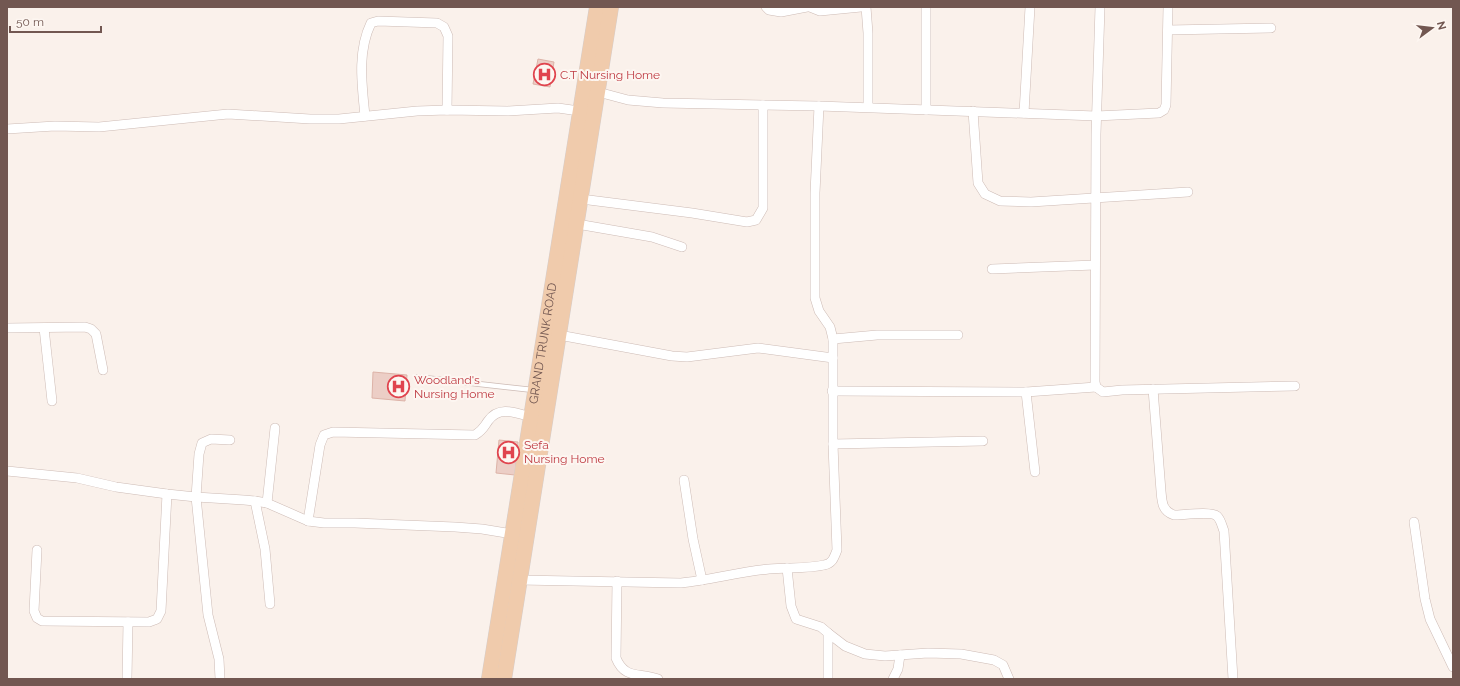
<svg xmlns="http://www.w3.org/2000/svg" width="1460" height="686" font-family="Raleway,sans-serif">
<rect width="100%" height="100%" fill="#faf1eb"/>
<g fill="#eccec6" stroke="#ddb3a8">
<polygon points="538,59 554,62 550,87 533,84"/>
<polygon points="373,372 407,375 405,401 372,398"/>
<polygon points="499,440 518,442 515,475 496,473"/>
</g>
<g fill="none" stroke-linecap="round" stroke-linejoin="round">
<defs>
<polyline id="service" points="417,377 533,390"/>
<g id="minor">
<polyline points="766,7 769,10 781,12 807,7"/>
<polyline points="810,7 820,11 861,7"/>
<polyline points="866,7 868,33 868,107"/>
<polyline points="1100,7 1096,134 1095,382 1096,387 1103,392 1122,390 1295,386"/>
<polyline points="1168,30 1271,28"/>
<polyline points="598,92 628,100 663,103 819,106 1096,116 1159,113 1164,110 1166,105 1168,7"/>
<polyline points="926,110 926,7"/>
<polyline points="973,111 978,183 985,194 1000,201 1031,202 1188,192"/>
<polyline points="1024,113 1030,7"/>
<path d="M365 116C362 85 357 52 371 23L378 21 437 23 444 27 448 36 447 110"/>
<polyline points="7,129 55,126 99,127 228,114 310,119 339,119 417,111 447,110 508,111 558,108 579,111"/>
<polyline points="581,199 692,213 747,222 756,220 763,208 763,105"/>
<polyline points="577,224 652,237 682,247"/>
<polyline points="992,269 1095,265"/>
<polyline points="7,328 85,327 91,329 96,334 103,370"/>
<polyline points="44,328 52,401"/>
<polyline points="559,335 672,356 687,357 758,348 833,358"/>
<polyline points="833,339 877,335 958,335"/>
<path d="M1153 389 1161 491C1162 502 1162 511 1174 515 1183 515 1211 511 1217 516 1221 520 1222 526 1224 531L1233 679"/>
<polyline points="832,391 1026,392 1096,387"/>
<polyline points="1026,392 1035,472"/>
<polyline points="833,444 983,441"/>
<polyline points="7,471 77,478 116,487 167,494 196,497 244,500 255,501 267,503 308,521 324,523 355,523 455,527 482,529 512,534"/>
<polyline points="684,480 693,539 702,580"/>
<polyline points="255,501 265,549 270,604"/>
<polyline points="267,503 275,428"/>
<path d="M308 521 320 445 324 435 333 432 475 435C483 430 483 428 488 421 499 405 516 413 531 417"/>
<polyline points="1414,522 1425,599 1430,619 1453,667"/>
<polyline points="37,550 34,611 37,618 42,621 149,622 157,619 161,611 167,494"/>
<polyline points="787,568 791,606 796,619 821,627 828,633 828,679"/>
<path d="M519 580 681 583C710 580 739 572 769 569 786 567 807 569 824 565 832 564 834 558 837 550L833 444V339L830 327 819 311 815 298V193L819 106"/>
<path d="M617 581 616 658C625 680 640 672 658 679"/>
<polyline points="828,633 845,646 865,654 885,656 928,653 961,654 994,660 1003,665 1009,679"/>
<polyline points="127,679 128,622"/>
<polyline points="220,679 219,659 208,615 196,497 199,454 202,443 211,439 230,440"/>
<polyline points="893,679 898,669 900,655"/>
</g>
<g id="primary">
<path id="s1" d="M489 679 597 7"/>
<polyline points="504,679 611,7"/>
</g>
</defs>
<use href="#service" stroke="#cdbbb5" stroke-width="6"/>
<use href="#minor" stroke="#cdbbb5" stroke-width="10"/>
<use href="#primary" stroke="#d5cdcb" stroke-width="16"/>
<use href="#service" stroke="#fff" stroke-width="4.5"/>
<use href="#minor" stroke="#fff" stroke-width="9"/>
<use href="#primary" stroke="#f0cbac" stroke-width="15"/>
</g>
<defs>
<symbol id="hospital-ring" viewBox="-11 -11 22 22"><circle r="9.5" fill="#fdf6f1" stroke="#e0444e" stroke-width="1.5"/><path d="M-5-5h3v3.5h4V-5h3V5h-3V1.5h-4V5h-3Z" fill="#e0444e"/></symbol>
</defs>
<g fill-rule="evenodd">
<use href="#hospital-ring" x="532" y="62" width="25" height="25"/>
<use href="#hospital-ring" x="386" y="374" width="25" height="25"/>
<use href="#hospital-ring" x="496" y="440" width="25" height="25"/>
</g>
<g text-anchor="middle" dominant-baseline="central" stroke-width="4" stroke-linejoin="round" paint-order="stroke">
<g font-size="12" fill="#be3a42" stroke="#fdf6f1" text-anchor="start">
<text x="560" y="75">C.T Nursing Home</text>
<text x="414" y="380">Woodland's<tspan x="414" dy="14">Nursing Home</tspan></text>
<text x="524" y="445">Sefa<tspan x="524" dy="14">Nursing Home</tspan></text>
</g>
<g font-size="12" fill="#725751" stroke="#fdf6f1">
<text stroke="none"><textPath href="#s1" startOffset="340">GRAND TRUNK ROAD</textPath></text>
</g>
</g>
<rect width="1460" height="686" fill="none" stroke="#725751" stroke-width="16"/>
<g transform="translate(1432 28) rotate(75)" stroke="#fdf6f1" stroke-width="3" paint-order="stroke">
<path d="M0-3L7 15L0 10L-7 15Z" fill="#725751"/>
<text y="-6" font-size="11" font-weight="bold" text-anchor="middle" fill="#725751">N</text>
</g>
<path d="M10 26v6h91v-6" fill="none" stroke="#725751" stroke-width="2"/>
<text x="16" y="26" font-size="12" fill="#725751" stroke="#fdf6f1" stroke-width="3" paint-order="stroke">50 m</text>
</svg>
